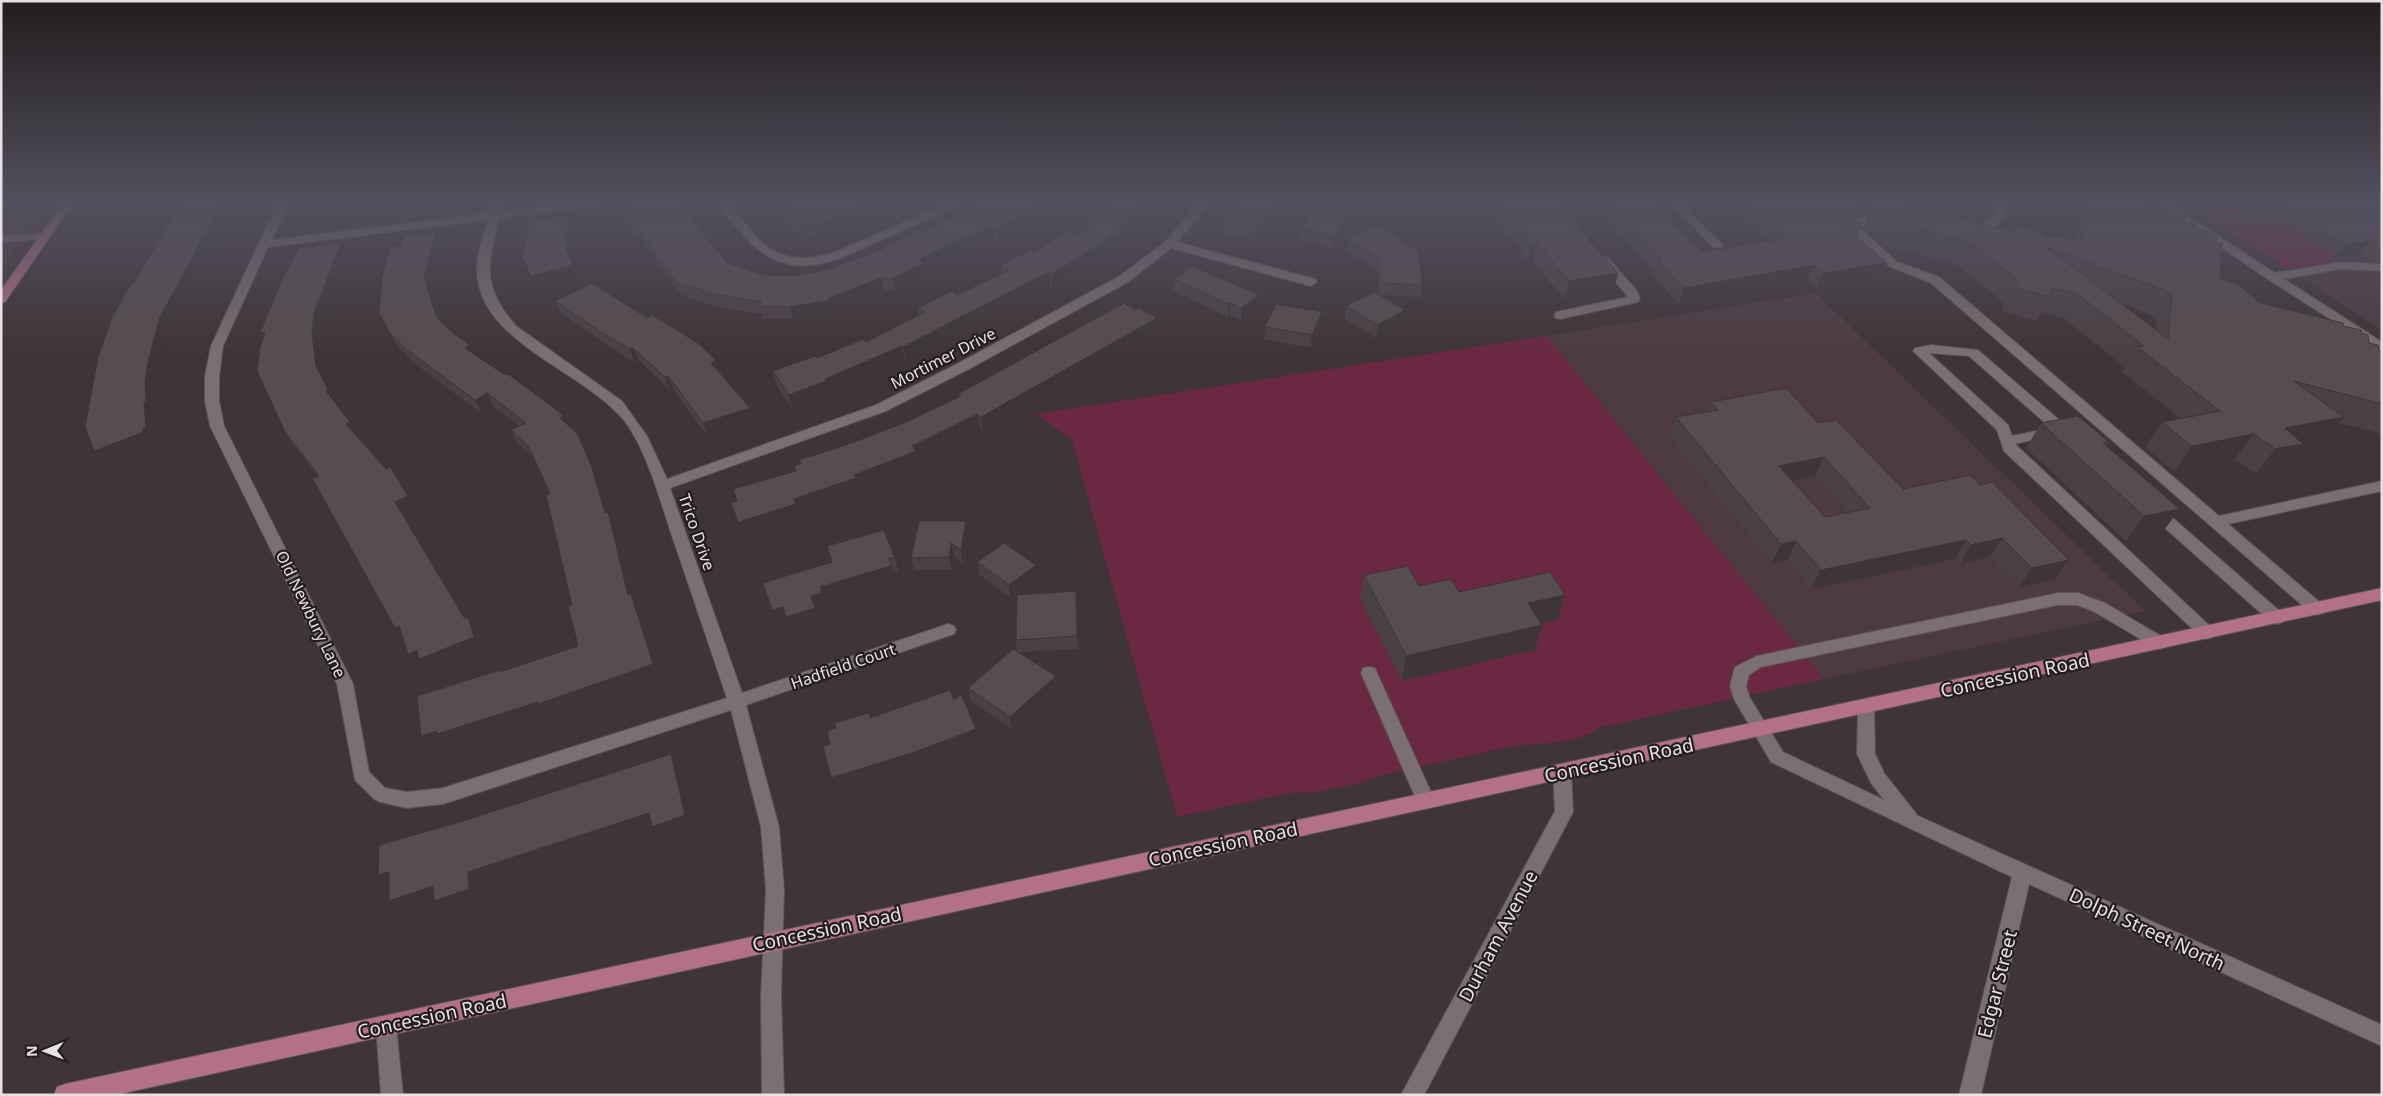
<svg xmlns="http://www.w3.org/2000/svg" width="2383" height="1096" font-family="'Noto Sans',sans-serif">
<rect width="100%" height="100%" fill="#3f3437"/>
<g fill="#4d3b41">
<polygon points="1,202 48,202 1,267"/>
<polygon points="2183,202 2382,202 2382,330 2216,223"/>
<polygon points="1816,293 2145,611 1824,679 1546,336"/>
</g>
<g fill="#6b2842">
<polygon points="2183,202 2219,202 2252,212 2209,219"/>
<polygon points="2265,215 2271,218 2278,217 2338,257 2329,258 2328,263 2324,265 2292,270 2287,269 2216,223"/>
<path d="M1546 336 1824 679 1598 728C1581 742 1540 745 1518 745L1381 775 1362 782 1319 792 1289 793 1177 817 1072 440 1036 414Z"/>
</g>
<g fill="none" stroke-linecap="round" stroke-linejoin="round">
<defs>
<g id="minor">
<path d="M278 202H288L272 240 490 213 493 202H503L501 211 581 202H610L605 205 499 218C487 267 482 286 516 326L622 401 647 436 667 479 876 405 957 364 1120 276 1165 242 1200 202H1211L1177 242 1315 279 1317 282 1311 286 1171 248 1128 282 967 370 886 411 670 488 742 693 948 624 954 626 956 630 954 634 746 705 779 827 784 890 781 995 784 1095H762L761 995 766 890 761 827 731 710 443 804 407 808 380 802 374 799 355 780 337 684 210 426 205 401V377L211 346ZM488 220C483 235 478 252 477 268 475 344 592 372 629 427 649 459 659 497 671 533 690 588 708 643 727 698L443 788 407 792 385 788 369 772 353 684 224 426 219 401V377L223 346 268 247Z"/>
<path d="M717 202H728C762 244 774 269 833 253L950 202H963C955 211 915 225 901 231 839 258 790 294 738 229 731 220 722 211 717 202Z"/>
<polygon points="1668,202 1679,202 1721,243 1723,245 1721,247 1713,247"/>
<polygon points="2002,202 2014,202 2005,209 2005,217 1997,225 1996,233 1973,233 1973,229 1986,228 1985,224 1994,216 1994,207"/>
<polygon points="2154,202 2166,202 2275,273 2341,262 2382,264 2382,271 2341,269 2284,279 2382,342 2382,352 2269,280"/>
<polygon points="1885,213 1891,216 1889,218 1873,219 1860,228 1897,262 1939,277 2219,516 2382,481 2382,491 2228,524 2323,605 2325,609 2323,613 2317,615 2311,613 1931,283 1889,266 1847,228 1867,214"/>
<polygon points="44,234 50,237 48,239 1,242 1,236"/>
<polygon points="1605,257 1609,259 1637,291 1640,299 1638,302 1560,319 1556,318 1554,315 1556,312 1628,297 1599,261"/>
<path d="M1931 345 1978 350 2072 431 2074 434 2072 437 2067 438 2058 433 2015 444 2213 629 2215 633 2213 637 2207 639 2201 637 2004 451 1997 430 1913 351 1915 348ZM1929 353 1969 356 2051 428 2012 436 2008 425Z"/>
<polygon points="2154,505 2159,506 2283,614 2285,618 2283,622 2277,624 2271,622 2149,514 2147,510 2149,506"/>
<polygon points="2058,593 2078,593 2105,603 2166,639 2168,643 2166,647 2160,649 2154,647 2093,611 2077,605 2058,605 1761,667 1749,675 1746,686 1750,698 1783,752 1884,800 1871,783 1857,754 1858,707 1860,702 1866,700 1872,702 1874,707 1875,754 1884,773 1918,816 2382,1025 2382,1046 2029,884 1981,1095 1959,1095 2012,877 1771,762 1734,699 1730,686 1735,667 1757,656"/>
<polygon points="1369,667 1375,668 1377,673 1435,801 1432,806 1426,809 1420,806 1417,801 1361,673 1363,668"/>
<polygon points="1562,764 1568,766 1571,771 1573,812 1424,1095 1401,1095 1555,811 1553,771 1556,766"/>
<polygon points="386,1016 393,1019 396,1026 403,1095 381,1095 376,1026 379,1019"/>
</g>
<g id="major">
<polygon points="64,202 74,202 5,302 1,303 1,290"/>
<polygon points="2382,588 2382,600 115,1095 54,1095 57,1087 65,1084"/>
</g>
</defs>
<use href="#minor" stroke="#5c5255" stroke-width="2"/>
<use href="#major" stroke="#5c5255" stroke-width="2"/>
<use href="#minor" fill="#7b6f72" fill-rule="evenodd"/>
<use href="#major" fill="#b37188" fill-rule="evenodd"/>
</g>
<g fill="#4b4144" fill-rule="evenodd">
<polygon points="774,202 902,202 816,238 812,235 804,238 784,223 781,211 784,210"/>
<polygon points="983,202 1054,202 1018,231 999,241 995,238 926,269 927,275 895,290 884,290 832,311 833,313 793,319 763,319 762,314 717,307 680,294 627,220 623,208 711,244 728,263 765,275 796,275 827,270 884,249 883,247 956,216"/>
<polygon points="1116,202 1156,202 1117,245 1052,287 1050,285 906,360 904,358 829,392 830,394 792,408 776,384 773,371 817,358 866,342 919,315 918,308 957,295 1002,273 1001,265 1079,236"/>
<polygon points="1281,202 1261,232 1259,232 1253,239 1225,233 1225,221"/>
<polygon points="1485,202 1555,202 1618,273 1613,292 1564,299 1532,260 1528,261 1485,204"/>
<path d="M1590 202H1651L1701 252 1767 241 1726 202H1933L1930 207 1920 209 2013 232 2016 226 2042 236 2075 239 2080 215 2087 202H2133L2184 222 2210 234 2216 242 2220 278 2260 303 2343 326 2361 333 2369 343 2379 351 2382 352V434L2339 423 2324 441 2302 446 2284 469 2256 474 2235 459 2174 471 2145 447 2162 422 2180 418 2122 372 2125 367 2063 318 2041 312 2037 321 2002 311 2004 303 1959 266 1882 245 1863 228 1870 212 1859 216 1857 218 1862 224 1857 237 1887 263 1881 278 1817 288 1808 280 1679 304 1652 275 1653 270ZM2120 303 2156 317 2155 330Z"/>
<polygon points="2245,202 2382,202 2382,262 2374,262 2360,253 2338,257 2275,217 2271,218"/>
<polygon points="1347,214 1346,227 1333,248 1300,241 1301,228"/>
<polygon points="436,232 441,245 430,289 440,321 453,333 470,345 474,354 567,424 597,479 607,513 608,512 614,525 631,594 637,607 659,677 546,717 544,715 445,747 443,744 430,748 421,736 501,672 578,646 572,605 550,494 535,459 517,443 511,430 519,426 493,406 481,413 414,363 396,344 379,312 400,246"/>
<polygon points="1348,238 1422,285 1420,297 1380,295 1405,310 1404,323 1376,338 1345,319 1346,306 1379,294 1377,271 1347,250"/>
<polygon points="341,243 347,256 321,326 319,345 324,379 336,402 335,403 350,422 358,435 356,436 408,496 415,509 403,515 465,619 476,631 482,649 427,671 422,664 417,667 404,641 403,641 395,628 318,476 293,445 285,432 263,338 260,333"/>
<polygon points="1174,279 1259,295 1258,307 1241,320 1230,315 1228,317 1174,291"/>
<polygon points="555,301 647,318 716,360 721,373 754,420 707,436 673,389 670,390 638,360 634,362 612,348 561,313"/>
<polygon points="1157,318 1157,331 983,429 980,427 917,458 918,464 858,487 859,491 798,511 800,517 743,535 731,503 737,501 795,471 794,466 801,464 799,460 852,443 904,423 958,398 958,394"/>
<polygon points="1321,324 1311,348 1264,339 1265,327"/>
<path d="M1711 402 1818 423 1903 489 1970 475 2056 579 2019 587 1990 557 1960 564 1955 559 1811 589 1788 560 1772 563 1669 436 1676 417 1707 412ZM1815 476 1848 512 1825 517 1793 481Z"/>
<polygon points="2041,423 2108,441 2106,445 2161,534 2126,541 2026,448"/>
<polygon points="966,521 968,533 963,563 954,556 952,570 914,570 911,558"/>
<polygon points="827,546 895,558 898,571 893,571 895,578 824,600 826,606 815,609 819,621 790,630 787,620 776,623 772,610 831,562"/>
<polygon points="977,562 1037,578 1011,598 980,575"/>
<polygon points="1364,575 1419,586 1459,592 1558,620 1541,623 1542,625 1535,650 1402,681 1360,600"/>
<polygon points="1077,604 1078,649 1019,652 1056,676 1057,689 1012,729 970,700 968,688 1017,651 1016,640"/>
</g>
<g fill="#3d3537">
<polygon points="222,202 235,202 167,331 156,376 154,396 155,414 154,415 155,440 152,441 154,445 104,464 94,451 143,428 145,383 148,363 159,319"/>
<polygon points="315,202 355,202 352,210 321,213"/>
<polygon points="413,202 446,202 415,205"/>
<polygon points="871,202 902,202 816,238 814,226"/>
<polygon points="1039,202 1054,202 1018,231 999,241 998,228"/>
<polygon points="1145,202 1156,202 1117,245 1052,287 1051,275"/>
<polygon points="1274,202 1281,202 1261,232 1261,220"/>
<polygon points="1864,202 1880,202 1873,205 1870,212 1859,216 1853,221 1851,213"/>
<polygon points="1912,202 1933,202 1930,207 1908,211"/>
<polygon points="2283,205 2275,217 2271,218 2279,206"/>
<polygon points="1347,214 1346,227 1333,248 1334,236"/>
<polygon points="570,216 575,228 571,261 566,249"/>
<polygon points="1259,220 1259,232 1253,239 1254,227"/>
<polygon points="809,222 812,235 804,238 801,226"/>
<polygon points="993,226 995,238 926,269 927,275 895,290 893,278 918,259"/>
<polygon points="436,232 441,245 430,289 441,326 435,313 424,276"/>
<polygon points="2369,241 2360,253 2338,257 2346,244"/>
<polygon points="1536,242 1532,260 1528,261 1532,243"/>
<polygon points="341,243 347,256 321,326 319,345 324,379 336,402 333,403 326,391 316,366 312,332 314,313"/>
<polygon points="1887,263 1881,278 1817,288 1823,273"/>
<polygon points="573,265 578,277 536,289 531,276"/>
<polygon points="1814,265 1808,280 1679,304 1684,288"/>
<polygon points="1049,272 1050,285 906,360 903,347"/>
<polygon points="1618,273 1613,292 1564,299 1569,281"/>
<polygon points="881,278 884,290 832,311 829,298"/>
<polygon points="1259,295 1258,307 1241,320 1241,308"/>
<polygon points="830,300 833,313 793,319 790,307"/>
<polygon points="1230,303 1230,315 1228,317 1228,304"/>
<polygon points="1405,310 1404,323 1376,338 1378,325"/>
<polygon points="1322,312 1321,324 1311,348 1312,335"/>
<polygon points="1157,318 1157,331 983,429 981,417"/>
<polygon points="265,332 268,346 260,333"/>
<polygon points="470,345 476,358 465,348"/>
<polygon points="902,346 904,358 829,392 830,394 792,408 789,395"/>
<polygon points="633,348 638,360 634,362 630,349"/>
<polygon points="716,360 721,373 711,363"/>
<polygon points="668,376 673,389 670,390 665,377"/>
<polygon points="487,393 493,406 481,413 475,400"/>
<polygon points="750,408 754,420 707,436 703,423"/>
<polygon points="978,414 980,427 917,458 918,464 858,487 859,491 798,511 800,517 743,535 738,522 794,499 854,475"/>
<polygon points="564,416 569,429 560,418"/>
<polygon points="2344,417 2324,441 2302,446 2284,469 2256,474 2275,449 2285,428"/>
<polygon points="350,422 358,435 354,437 346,424"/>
<polygon points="577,433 597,479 611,526 605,513"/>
<polygon points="2254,434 2235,459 2174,471 2192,446"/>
<polygon points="1824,457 1815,476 1771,485 1779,466"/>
<polygon points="408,496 415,509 402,515 395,502"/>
<polygon points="2180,509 2161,534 2126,541 2144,516"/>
<polygon points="608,512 614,525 634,608 628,595"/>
<polygon points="966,521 968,533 963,563 961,550"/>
<polygon points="2002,538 1990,557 1960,564 1971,545"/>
<polygon points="1966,540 1955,559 1811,589 1821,570"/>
<polygon points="1796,541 1788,560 1772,563 1781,544"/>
<polygon points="951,543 954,556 952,570 949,557"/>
<polygon points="2069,560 2056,579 2019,587 2032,568"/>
<polygon points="1036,565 1037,578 1011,598 1009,585"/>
<polygon points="891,566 895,578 824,600 826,606 815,609 819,621 790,630 786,617 820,587"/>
<polygon points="1076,591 1077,604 1078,649 1077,636"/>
<polygon points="631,594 637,607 659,677 546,717 544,715 445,747 443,744 430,748 421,736 538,702"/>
<polygon points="1565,595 1558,620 1521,628 1528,603"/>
<polygon points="783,607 787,620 776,623 772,610"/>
<polygon points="468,618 476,631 482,649 427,671 422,664 417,667 408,654"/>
<polygon points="1542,625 1535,650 1402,681 1406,656"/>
<polygon points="399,626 408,639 403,641 395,628"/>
<polygon points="1056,676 1057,689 1012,729 1010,717"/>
<polygon points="976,729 979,741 916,765 836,790 831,778"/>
<polygon points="671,754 677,767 692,827 658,839 652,827 477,884 478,901 443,913 434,901 400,913 389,901 468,872"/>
<polygon points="389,872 399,884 388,887 378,875"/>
</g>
<g fill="#574c4f" stroke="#3d3537" fill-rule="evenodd">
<polygon points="181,202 222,202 159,319 148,363 145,383 146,402 144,402 146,427 143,428 144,432 94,451 85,427 98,357 113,315 131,284 134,283"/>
<polygon points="648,202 679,202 711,244 728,263 765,275 796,275 827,270 886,248 883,247 956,216 983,202 1039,202 1017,219 998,228 993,226 918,259 925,263 893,278 881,278 829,298 830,300 790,307 759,307 761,302 713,294 676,282 623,208"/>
<polygon points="785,202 871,202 814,226 809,222 801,226 781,211 792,207"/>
<polygon points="1116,202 1145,202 1116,233 1051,275 1049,272 903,347 902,346 825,379 826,381 789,395 773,371 815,356 817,358 863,339 866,342 925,312 918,308 951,291 957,295 1009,270 1001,265 1031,250 1034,252 1068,231 1079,236 1106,208"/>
<polygon points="1239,202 1274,202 1261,220 1259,220 1254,227 1225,221"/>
<polygon points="1500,202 1555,202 1618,273 1569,281 1536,242 1532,243"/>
<polygon points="1608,202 1651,202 1701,252 1786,238 1747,202 1864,202 1851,213 1862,224 1833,216 1887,263 1823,273 1814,265 1684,288 1657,259 1661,259"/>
<path d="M1878 202H1891L2015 232 2016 226 2044 233 2042 236 2084 240 2091 202H2133L2185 215 2184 222 2196 225V228L2210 232V234L2217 236 2216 242 2222 244 2220 278 2239 285 2260 303 2343 323V326L2361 330V333L2368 335 2369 343 2378 345 2379 351 2382 352V404L2294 381 2344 417 2285 428 2303 444 2275 449 2254 434 2192 446 2162 422 2220 411 2137 347 2144 346 2077 294 2052 288 2050 297 2014 287 2017 279 1970 242 1892 222 1873 205ZM2046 247 2172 293 2168 339Z"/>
<polygon points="2273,202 2382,202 2382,249 2369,241 2346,244 2283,205 2279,206"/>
<polygon points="1315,208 1347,214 1334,236 1301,228"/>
<polygon points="570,216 566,249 573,265 531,276 522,256 529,225 532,225 533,220"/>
<polygon points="1378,225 1419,252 1422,285 1380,283 1379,259 1348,238"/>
<polygon points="436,232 424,276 435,313 439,320 453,333 470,345 465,348 505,375 508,374 549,404 564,416 560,418 577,433 592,467 605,513 608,512 628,595 631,594 653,664 538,704 538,702 437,734 436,731 421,736 417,696 500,670 500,672 578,646 568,606 572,605 546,495 550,494 529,447 511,430 526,423 487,393 475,400 407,350 389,332 379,312 382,277 390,247 400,246 404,236"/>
<polygon points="341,243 314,313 312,332 316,366 328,390 326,391 350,422 346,424 386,469 390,467 408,496 395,502 465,619 468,618 474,637 419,659 417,650 408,654 399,626 395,628 312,478 319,476 285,432 257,371 260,347 265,332 260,333 282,280 299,248"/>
<polygon points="1192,266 1259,295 1241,308 1230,303 1228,304 1174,279"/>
<polygon points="592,283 647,318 652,315 698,343 716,360 711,363 750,408 703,423 668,376 665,377 633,348 630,349 607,336 555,301"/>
<polygon points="1374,292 1405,310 1378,325 1346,306"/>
<polygon points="1124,303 1135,310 1139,308 1157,318 981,417 978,414 912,446 916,451 854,475 856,478 794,499 796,504 738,522 731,503 737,501 733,489 796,471 794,466 801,464 799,460 852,443 904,423 961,396 958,394"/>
<polygon points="1276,304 1322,312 1312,335 1265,327"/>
<path d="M1786 388 1818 423 1836 420 1903 489 1970 475 1980 485 1992 482 2069 560 2032 568 2002 538 1971 545 1966 540 1821 570 1796 541 1781 544 1676 417 1718 410 1711 402ZM1824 457 1870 508 1825 517 1779 466Z"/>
<polygon points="2078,416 2108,441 2103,443 2180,509 2144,516 2041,423"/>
<polygon points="919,521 966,521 961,550 951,543 949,557 911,558"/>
<polygon points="884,530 895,558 889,558 891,566 820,587 822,593 811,596 815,608 786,617 783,607 772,610 763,583 832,562 827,546"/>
<polygon points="1004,543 1036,565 1009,585 977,562"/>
<polygon points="1408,566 1419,586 1451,579 1459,592 1550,572 1565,595 1528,603 1542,625 1406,656 1364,575"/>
<polygon points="1076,591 1077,636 1016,640 1017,595"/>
<polygon points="1013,649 1056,676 1010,717 968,688"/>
<polygon points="950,690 954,700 961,694 976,729 912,753 831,778 823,746 830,744 827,731 836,728 834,723 869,713 870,718"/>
<polygon points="671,754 685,815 652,827 649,813 468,872 469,889 434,901 433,886 389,901 389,872 378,875 379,845 463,821"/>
</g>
<linearGradient id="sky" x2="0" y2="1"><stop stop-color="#231d1e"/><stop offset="0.57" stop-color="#52505e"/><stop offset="1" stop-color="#52505e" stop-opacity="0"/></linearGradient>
<rect width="2383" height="355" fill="url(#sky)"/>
<g text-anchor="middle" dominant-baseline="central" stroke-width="4.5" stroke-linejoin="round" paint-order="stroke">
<g font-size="16" fill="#e8e0e2" stroke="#221d1e">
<text transform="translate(943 358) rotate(-27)">Mortimer Drive</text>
<text transform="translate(697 532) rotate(71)">Trico Drive</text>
<text transform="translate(311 614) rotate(64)">Old Newbury Lane</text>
<text transform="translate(843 666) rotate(-19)">Hadfield Court</text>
</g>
<g font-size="19" fill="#e8e0e2" stroke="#221d1e">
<text transform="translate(2015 675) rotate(-12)">Concession Road</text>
<text transform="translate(1619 760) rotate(-12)">Concession Road</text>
<text transform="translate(1223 844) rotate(-12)">Concession Road</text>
<text transform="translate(827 929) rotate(-12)">Concession Road</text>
<text transform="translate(2147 929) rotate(25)">Dolph Street North</text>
<text transform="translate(1498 936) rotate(-62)">Durham Avenue</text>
<text transform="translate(1997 984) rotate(-76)">Edgar Street</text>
<text transform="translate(432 1016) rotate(-12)">Concession Road</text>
</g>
</g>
<rect width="2383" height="1096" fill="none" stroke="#e8e0e2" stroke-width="5"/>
<g transform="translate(45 1051) rotate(269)" stroke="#221d1e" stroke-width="4" paint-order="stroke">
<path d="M0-4L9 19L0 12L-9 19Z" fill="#e8e0e2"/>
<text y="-8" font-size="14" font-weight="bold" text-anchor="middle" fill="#e8e0e2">N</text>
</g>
</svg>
